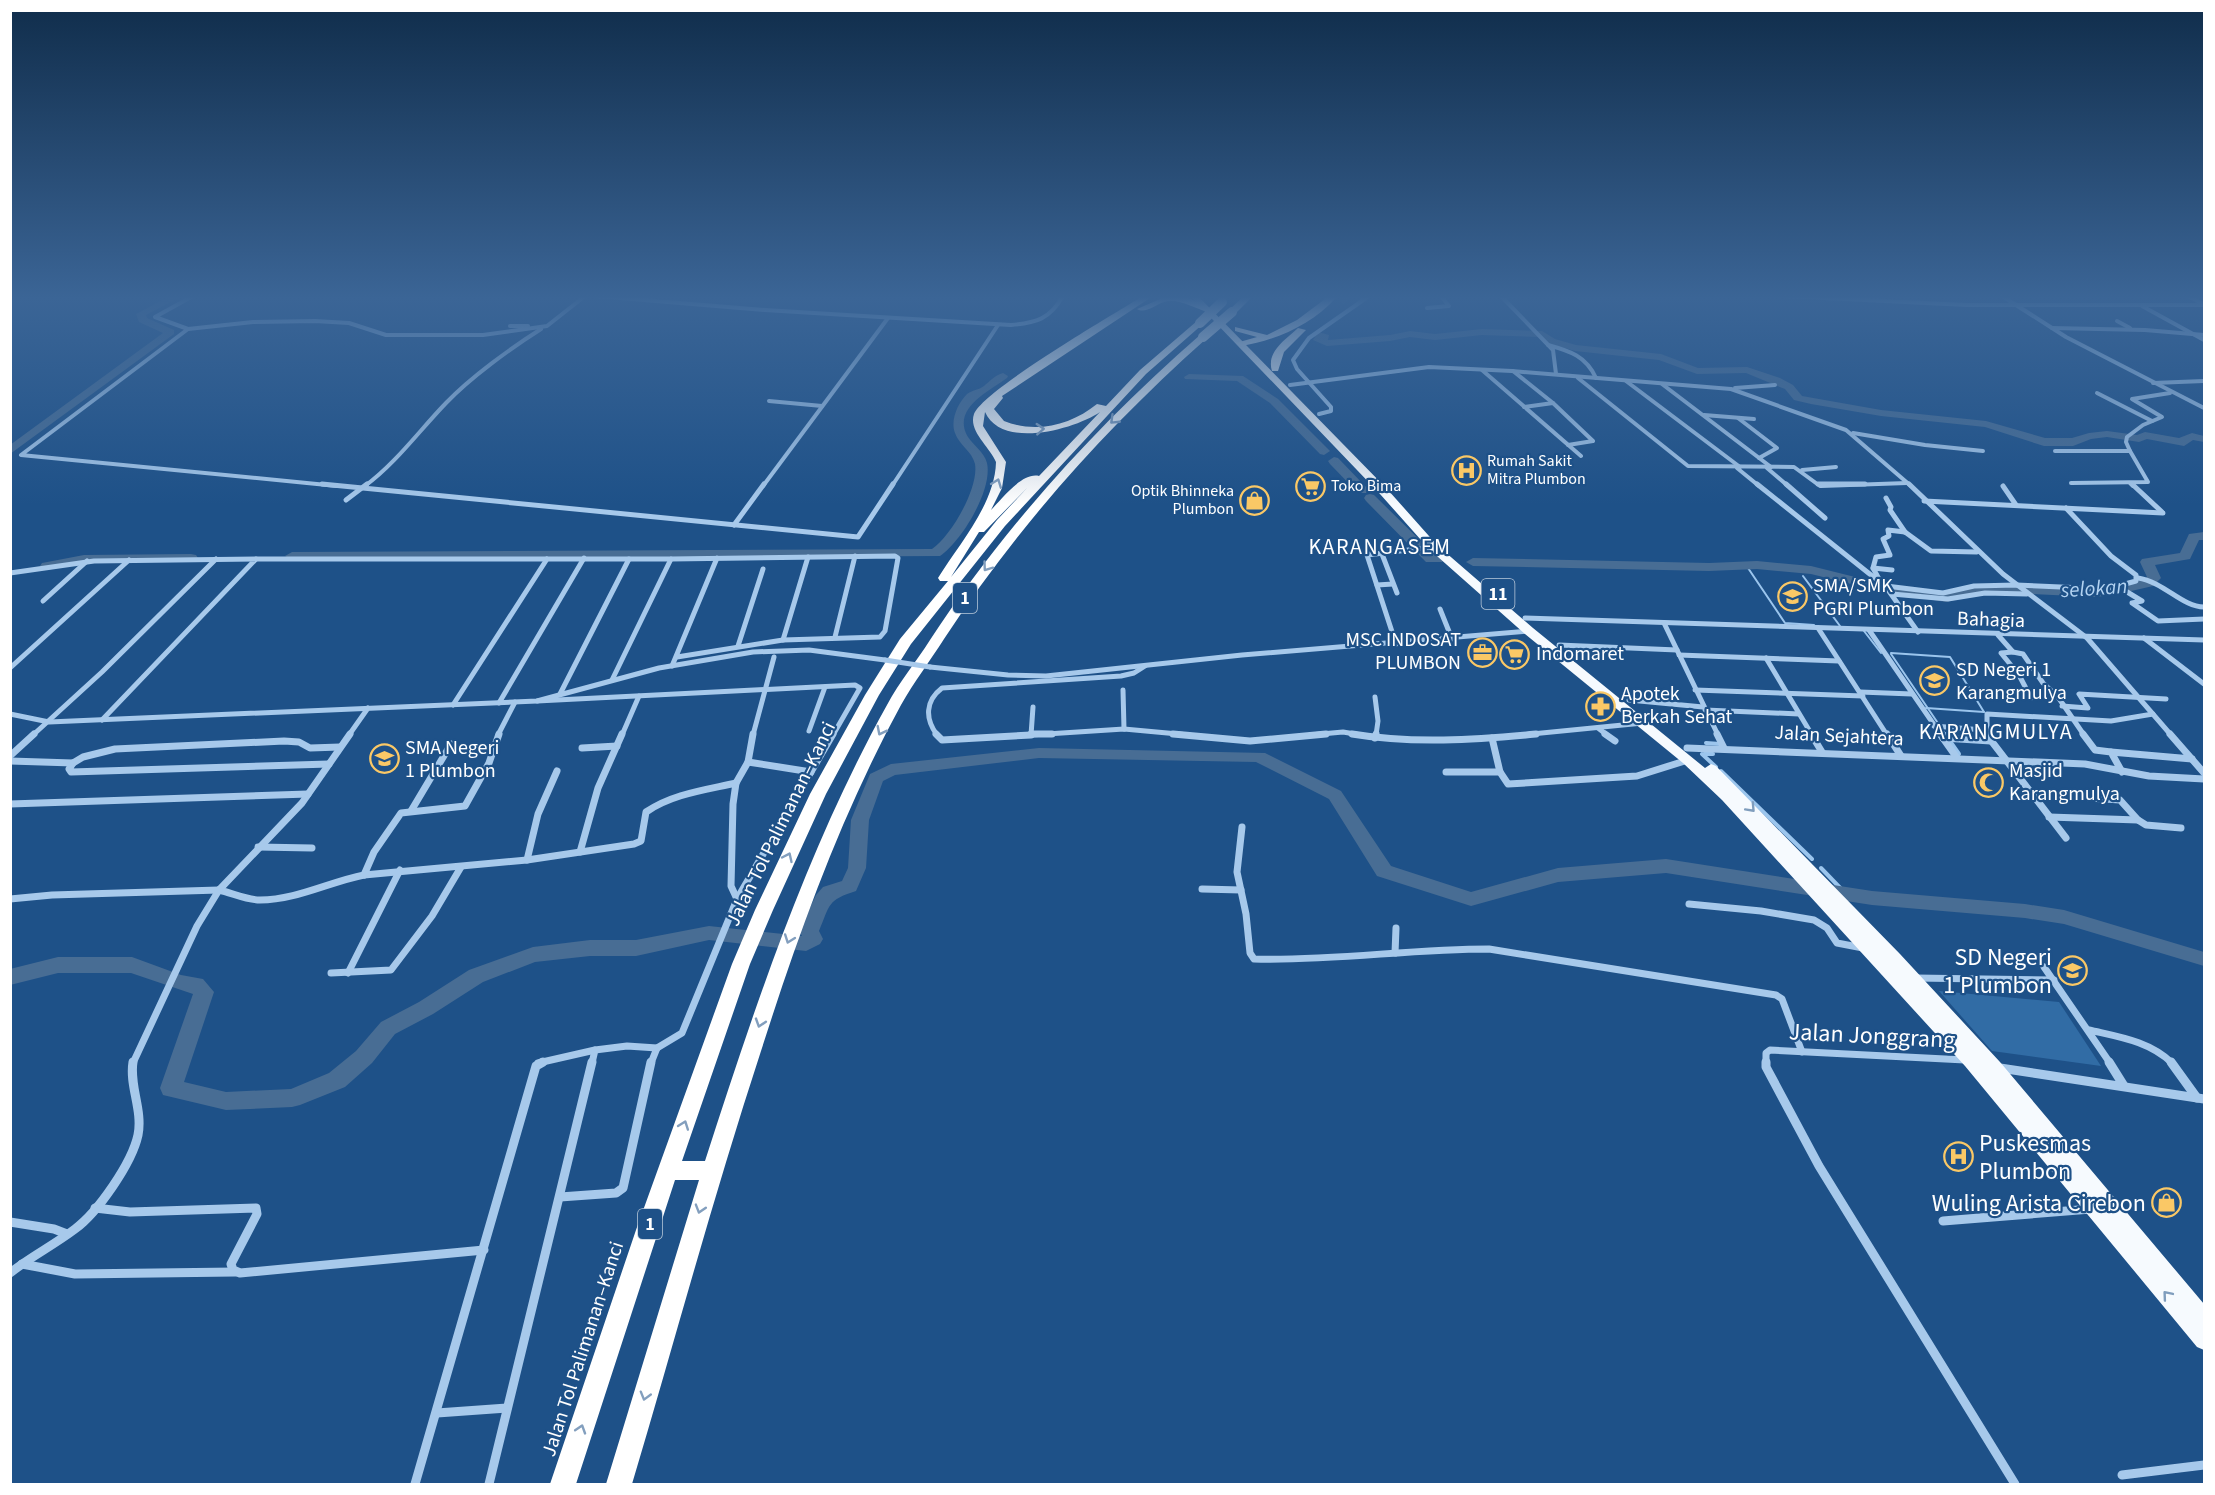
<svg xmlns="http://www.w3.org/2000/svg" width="2215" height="1495" font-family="'Source Sans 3',sans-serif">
<rect width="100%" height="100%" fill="#1e5188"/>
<polygon fill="#316ca5" points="1939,991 2059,1002 2101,1066 1992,1051"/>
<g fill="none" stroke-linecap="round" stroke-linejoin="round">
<g stroke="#9bc5ed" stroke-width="2">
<polyline points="1746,565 1785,623 1814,625"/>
<polyline points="1803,576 1840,626"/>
<polyline points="1864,631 1881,653"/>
<polyline points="1891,653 1950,657 1984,712"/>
<polyline points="1891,654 1946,735"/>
<polyline points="1926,708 1984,712"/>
</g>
<g stroke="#9bc5ed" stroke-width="4">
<polyline points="1945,734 1959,754"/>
<polyline points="1706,743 1720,744"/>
<polyline points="1702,754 1716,767"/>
<polyline points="1704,754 1713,754"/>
<polyline points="1721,771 1812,859"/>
<polyline points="1821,868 1846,894"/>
</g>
<g fill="#486d94" fill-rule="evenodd">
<polygon points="170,296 182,296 146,315 147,318 174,330 174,334 10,454 10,445 163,333 139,322 136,314"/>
<polygon points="1482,329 1542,331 1555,339 1576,345 1661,354 1698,368 1747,367 1780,378 1793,385 1802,396 1881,410 1986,421 2045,438 2072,438 2089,433 2107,431 2137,435 2145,432 2179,438 2192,433 2204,436 2204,442 2193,440 2184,446 2147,439 2139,442 2107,437 2091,439 2073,446 2044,446 1985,427 1881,416 1811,404 1794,400 1785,389 1746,373 1697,374 1659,360 1575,351 1547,343 1539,337 1482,335 1435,340 1410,337 1390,341 1327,346 1313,340 1315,337 1313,335 1318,332 1329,335 1328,340 1390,335 1410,331 1435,334"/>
<path d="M1003 373 1008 376 1007 378C989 391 951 409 968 437 974 446 984 452 987 463 993 490 961 542 940 556L292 560 285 556 292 552 932 549C951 536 979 488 975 464 972 451 959 445 955 433 950 420 958 403 967 394 972 390 979 390 984 386 990 381 995 375 1003 373Z"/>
<polygon points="1189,374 1243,376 1278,399 1330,451 1324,455 1320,454 1270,403 1237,381 1185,379 1184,377"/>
<polygon points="1334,457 1338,458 1366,487 1368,490 1366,493 1358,493 1330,464 1328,461"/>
<polygon points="1370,494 1374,495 1435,555 1442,556 1444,559 1442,562 1426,562 1366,501 1364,498 1366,495"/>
<polygon points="2204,532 2204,540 2199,540 2190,559 2155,565 2161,578 2153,586 2114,595 2095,597 2010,593 1976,595 1946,602 1883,592 1811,574 1757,569 1709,571 1473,566 1466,562 1473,558 1709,563 1757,561 1811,566 1883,584 1946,594 1976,587 2010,585 2095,589 2143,580 2147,577 2140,562 2142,559 2180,553 2189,534"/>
<polygon points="191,554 196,555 198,558 196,561 84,563 47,570 40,566 42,563 84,555"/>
<path d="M1039 748 1265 753 1341 791 1391 866 1471 892 1558 868 1666 859 1872 891 2025 904 2064 910 2204 952V966L2064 924 2025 918 1872 905 1666 873 1558 882 1471 906 1377 876 1329 799 1256 762 1039 758 895 775 883 781 869 820 866 868 856 891C827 900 830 905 819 931L823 939 820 944 806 951 709 940 636 956H590L535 962 483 982 433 1014 395 1034 372 1063 345 1087 300 1105 292 1107 226 1110 163 1095 160 1088 193 994 131 973H58L10 985V969L58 957H132L181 975 203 979 214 992 184 1082 226 1092 291 1089 329 1073 356 1051 381 1022 419 1002 469 970 533 947 590 940H636L709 926 802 936 799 931 816 895 823 887 842 881 848 868 851 820 870 774 891 764Z"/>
</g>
<polyline stroke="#406b9a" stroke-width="10" stroke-dasharray="10 5" stroke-linecap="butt" points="1340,300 1345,296"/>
<g stroke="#a7c9eb" stroke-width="4">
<polyline points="193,296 155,317 188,329 21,455 337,486"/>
<path d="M596 296 765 310 1011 325C1036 323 1050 319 1063 296"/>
<polyline points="1501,296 1553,350 1556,374"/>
<polyline points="1782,296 1967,305 2204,305"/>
<polyline points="2002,296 2066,337 2204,408"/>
<polyline points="2188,296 2203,304"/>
<polyline points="2142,306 2204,340"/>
<polyline points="1427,308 1449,306 1441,296"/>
<polyline points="2117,321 2130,328"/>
<polyline points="510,326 528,326"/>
<polyline points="2052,328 2145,330 2204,335"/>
<polyline points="188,329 253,322 315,321 349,323 386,335 483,335 547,326 585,296"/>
<path d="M1548 345C1570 351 1586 356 1596 378"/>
<polyline points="1482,370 1581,456"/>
<polyline points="1513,371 1553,403 1593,441 1568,445"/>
<polyline points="1578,378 1688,466 1794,467 1820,486"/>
<polyline points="1626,381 1740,467"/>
<polyline points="2153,383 2204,381"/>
<polyline points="1662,384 1771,467"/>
<polyline points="1290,385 1429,367 1512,371 1731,389 1846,430 1911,486"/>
<polyline points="1735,388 1775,385"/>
<polyline points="2097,393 2152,421"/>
<polyline points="769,401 822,406"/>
<polyline points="1524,407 1553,403"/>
<polyline points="1319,414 1331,411 1331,407 1297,369 1293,360 1309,338 1369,296"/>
<polyline points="1704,415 1754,419"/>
<polyline points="1738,418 1777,448 1759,458"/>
<polyline points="1853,433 1925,445 1983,451"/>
<polyline points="2055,451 2130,451 2126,442 2127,437 2143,425 2162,417 2132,399 2170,393"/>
<polyline points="1737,468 1759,486"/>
<polyline points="1767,468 1788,486"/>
<polyline points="1802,470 1836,467"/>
<polyline points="2071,483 2148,482 2130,451"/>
<polyline points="2130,483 2133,486"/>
<path d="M365 486C396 463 419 431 446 403 471 377 511 348 541 329"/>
<polyline points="763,486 888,318"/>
<polyline points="892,486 998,325"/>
<polyline points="1821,486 1907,483"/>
</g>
<g stroke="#a7c9eb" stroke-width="5">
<polyline points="322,484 858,537 893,484"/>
<polyline points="1757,484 1886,587 1918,632"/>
<polyline points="1786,484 1825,518"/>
<polyline points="1818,484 1865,484"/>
<polyline points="1909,484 2003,574 2087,638 2171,735"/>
<polyline points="2132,484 2162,512"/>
<polyline points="2003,486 2016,505"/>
<polyline points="1886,498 1891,507 1890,510 1905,532"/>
<polyline points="346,500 367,484"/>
<polyline points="1924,501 2163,513"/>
<polyline points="734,525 764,484"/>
<polyline points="1367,540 1367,555 1396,644"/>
<polyline points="1382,554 1397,593"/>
<polyline points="1367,555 1433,547"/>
<polyline points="256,559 671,559 895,556 898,558 885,631 880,637 783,640 677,657"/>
<polyline points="1873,568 1892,570"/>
<polyline points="10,573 94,561 256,559 102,720"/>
<path d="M2138 578C2164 582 2182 607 2204 607"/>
<polyline points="1880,581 1873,568 1876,557 1890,555 1883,539 1889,536 1888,530 1905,532 1931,551 1977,552"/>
<polyline points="1377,585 1393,584"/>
<polyline points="1886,586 1943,593 1974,586 2016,585 2107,589 2136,581 2136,575 2111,556 2066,508"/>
<polyline points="2119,587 2142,601 2132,603 2158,621 2204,619"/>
<polyline points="1892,594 1948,599 1985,593 2027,594"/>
<polyline points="43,601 87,561"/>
<polyline points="1440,609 1452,639"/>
<polyline points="1525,618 2204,640"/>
<polyline points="1664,623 1718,735"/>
<polyline points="1818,628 1887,735"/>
<polyline points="1869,630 1941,735"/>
<polyline points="1998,635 2013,652 2023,654 2043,683 2058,697 2084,735"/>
<polyline points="835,637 855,556"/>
<polyline points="2144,638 2204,684"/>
<polyline points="783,640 808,557"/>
<polyline points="1559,645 1677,650"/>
<polyline points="738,646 763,569"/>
<polyline points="2013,652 2001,653 2019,675 2031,698"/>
<polyline points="1679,655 1839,661"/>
<polyline points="1766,658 1812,735"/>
<polyline points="672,666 717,558"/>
<polyline points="930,667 1008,675 1046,676 1242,655 1528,631"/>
<polyline points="10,668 129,560"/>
<polyline points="612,680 671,559"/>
<polyline points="1123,690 1124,729"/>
<polyline points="1695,690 1863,696"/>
<polyline points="1860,692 1912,694"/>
<polyline points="560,694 629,559"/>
<polyline points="1375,697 1378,721 1376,735"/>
<polyline points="1629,700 1703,707"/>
<polyline points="537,701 855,685 860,688 833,735"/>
<polyline points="499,703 584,558"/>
<polyline points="453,705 547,559"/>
<polyline points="2062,706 2088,708 2079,694 2166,699"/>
<polyline points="1033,707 1031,735 1124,729 1189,735"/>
<polyline points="1705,710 1799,714"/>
<polyline points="10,714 49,722 537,701 659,668 753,652 809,650 885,660"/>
<polyline points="1934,726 1983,730 1987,735"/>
<polyline points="1598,728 1607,735"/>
<polyline points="1983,730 1987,730 1987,714 2111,721 2153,714"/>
<polyline points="809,731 825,687"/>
<polyline points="33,735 102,672 216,559"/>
<polyline points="349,735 368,708"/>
<polyline points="498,735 515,702"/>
<polyline points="622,735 639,696"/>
<polyline points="753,735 774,657"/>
<path d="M937 735C925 719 925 701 942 688L1121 676 1134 673 1145 666"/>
<polyline points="1028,735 1031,735"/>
<polyline points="1310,735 1343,732 1361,735"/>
<polyline points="1521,735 1643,723"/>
</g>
<g stroke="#a7c9eb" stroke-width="7">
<path d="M350 734 302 803 219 890C232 893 247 900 260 900 296 900 329 882 364 875L527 860 634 844 641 841 646 812C672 794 705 790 736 783"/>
<polyline points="936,734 942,740 1031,735"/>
<polyline points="1031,734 1052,734"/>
<polyline points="1173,734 1250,741 1326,734"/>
<path d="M1352 734C1412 744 1475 740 1536 734"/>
<polyline points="1605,734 1615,741"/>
<polyline points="1717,734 1724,748"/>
<polyline points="1811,734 1822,752"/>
<polyline points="1887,734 1901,756"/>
<polyline points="1940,734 1957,758"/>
<polyline points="1986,734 2066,838"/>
<polyline points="2083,734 2095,750 2111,752 2122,772"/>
<polyline points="2170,734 2204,773"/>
<polyline points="1375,738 1376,734"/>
<polyline points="1492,738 1500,772"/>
<polyline points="1943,738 1991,741"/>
<polyline points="582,748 617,746"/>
<polyline points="1687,748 2085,764 2149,776 2204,779"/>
<polyline points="2111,752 2192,759"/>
<polyline points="10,756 34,734"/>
<polyline points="10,761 73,763 83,757 115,749 284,741 299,742 310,748 340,747"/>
<polyline points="748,762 811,772"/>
<polyline points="73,763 69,769 71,772 329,764"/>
<polyline points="1446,772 1500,772 1508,784 1637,776 1688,760"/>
<polyline points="2089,798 2120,800 2138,820"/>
<polyline points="10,804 308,794"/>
<polyline points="411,811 451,744"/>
<polyline points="2049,817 2138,820 2146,825 2181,828"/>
<path d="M1242 827 1237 872 1246 914 1250 953 1254 959C1333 961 1410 949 1489 949L1776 995 1782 999 1802 1052"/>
<polyline points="258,847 312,848"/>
<polyline points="580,852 598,788 622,734"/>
<polyline points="527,860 538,814 557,771"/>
<polyline points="364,875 374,852 401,813 465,806 489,763 499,734"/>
<polyline points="1202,889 1241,890"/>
<polyline points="10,899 52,895 219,890"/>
<polyline points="737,899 731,886 733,804 736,783 748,762 753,734"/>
<polyline points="1689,904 1761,911 1814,920 1827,928 1837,943 1863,948"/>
<polyline points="1395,953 1396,928"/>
<polyline points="2044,967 2110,1063"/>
<polyline points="331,973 391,970 432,916 461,867"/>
<polyline points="348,973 400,870"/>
<polyline points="1916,978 2054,980"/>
<path d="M2089 1030C2119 1037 2149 1041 2172 1063"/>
<polyline points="133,1063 197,926 219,890"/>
<polyline points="538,1063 595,1050"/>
<polyline points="592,1063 595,1050 627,1046 657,1048"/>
<polyline points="651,1063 657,1048 682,1033 737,899 833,734"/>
<polyline points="1766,1063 1766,1053 1770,1050 1965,1060"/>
</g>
<g stroke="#a7c9eb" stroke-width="9">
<polyline points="1766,1062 1766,1067 1819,1166 2015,1484"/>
<polyline points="2109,1062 2124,1086"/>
<polyline points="2171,1062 2197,1098"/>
<polyline points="2000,1068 2204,1099"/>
<polyline points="560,1197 616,1193 623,1188 651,1062"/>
<polyline points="95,1208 130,1212 256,1208 257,1214 231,1264 233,1270 240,1273 484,1250"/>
<polyline points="1943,1221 2091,1209"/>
<polyline points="10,1222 54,1229 67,1234"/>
<polyline points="22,1264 75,1274 235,1272"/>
<path d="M10 1273C30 1257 54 1245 75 1229 98 1212 132 1163 138 1135 143 1110 129 1086 133 1062"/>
<polyline points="437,1413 507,1408"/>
<polyline points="2122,1475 2204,1465"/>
<polyline points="415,1484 536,1066 543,1062"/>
<polyline points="489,1484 592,1062"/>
</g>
<polygon fill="#f6fafe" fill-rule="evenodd" points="1190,296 1198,296 1388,490 1437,545 1533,628 1705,768 1711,764 1716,766 1900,954 2000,1062 2204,1304 2204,1350 2197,1347 1965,1066 1722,800 1683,763 1525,634 1429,549 1380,494"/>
<g fill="#fff" fill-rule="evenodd">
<path d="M1143 296H1153L1002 396 1003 398 994 409 1004 421C1036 434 1071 425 1097 404L1106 406 1140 370 1197 321 1204 323 1146 374 1005 526 911 644 879 695 826 794 773 910 750 964 682 1161H705C755 1006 807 849 887 705 899 682 916 662 930 640 1006 525 1097 425 1200 335H1206V339C1106 428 1017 527 944 639 930 661 914 682 901 705 841 815 799 932 761 1051 714 1194 675 1340 632 1484H606L699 1180H675L576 1484H550L636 1230 732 964 755 910 810 794 865 695 900 639 948 581H940L938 578C959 544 995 504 996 462 990 447 968 431 974 414 983 390 1114 314 1143 296ZM985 412C1002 450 1075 429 1100 412L1039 476C1022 472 1002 499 991 510L1002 488 1006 462 983 426ZM1028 487 997 520 951 577 979 532H984Z"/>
<path d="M1167 296H1183L1182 298 1191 299 1211 309 1207 312C1194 308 1178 298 1164 302 1155 305 1145 314 1137 309Z"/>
<polygon points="1244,296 1253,296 1235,314 1229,314 1229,310"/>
<path d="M1329 296 1336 298C1311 325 1277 340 1241 346L1236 343 1257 337 1235 331V327L1267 335 1297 320Z"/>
<path d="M1298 328 1306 330 1284 352 1278 371H1272C1266 352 1285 340 1298 328Z"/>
</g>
<polyline stroke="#a7c9eb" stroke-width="5" points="885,660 930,667"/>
<g stroke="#fff" stroke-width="10">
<polyline points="1200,323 1222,302"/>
<polyline points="1203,337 1232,312"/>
</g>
</g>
<defs><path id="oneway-chevron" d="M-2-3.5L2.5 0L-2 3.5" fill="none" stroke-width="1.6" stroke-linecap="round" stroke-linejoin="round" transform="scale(1.5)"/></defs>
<g stroke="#839fbe">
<use href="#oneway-chevron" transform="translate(1114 420) rotate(136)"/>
<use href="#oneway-chevron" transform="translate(1040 429) rotate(-3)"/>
<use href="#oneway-chevron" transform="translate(997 483) rotate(-69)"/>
<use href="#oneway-chevron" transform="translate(987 567) rotate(126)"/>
<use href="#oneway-chevron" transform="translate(881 731) rotate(117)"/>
<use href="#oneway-chevron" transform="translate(788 857) rotate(-65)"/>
<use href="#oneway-chevron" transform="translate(789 939) rotate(110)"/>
<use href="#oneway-chevron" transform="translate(760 1023) rotate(108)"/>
<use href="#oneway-chevron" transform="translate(684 1125) rotate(-70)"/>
<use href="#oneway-chevron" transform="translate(700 1209) rotate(107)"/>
<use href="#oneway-chevron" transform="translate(645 1396) rotate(106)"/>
<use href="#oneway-chevron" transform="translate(581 1429) rotate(-72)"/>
</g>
<g stroke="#7f9dbd">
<use href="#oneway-chevron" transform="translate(1751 808) rotate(47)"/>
<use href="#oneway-chevron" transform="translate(2167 1295) rotate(-130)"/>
</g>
<linearGradient id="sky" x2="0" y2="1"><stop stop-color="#102d4b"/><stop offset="0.59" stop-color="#3b6596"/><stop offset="1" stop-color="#3b6596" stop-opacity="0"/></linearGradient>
<rect width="2215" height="505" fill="url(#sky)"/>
<defs>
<symbol id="hospital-ring" viewBox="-11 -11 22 22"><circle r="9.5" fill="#1e5188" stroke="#fac866" stroke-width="1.5"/><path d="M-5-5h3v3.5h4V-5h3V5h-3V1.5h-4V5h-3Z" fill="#fac866"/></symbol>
<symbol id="supermarket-ring" viewBox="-11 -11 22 22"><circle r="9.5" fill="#1e5188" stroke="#fac866" stroke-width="1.5"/><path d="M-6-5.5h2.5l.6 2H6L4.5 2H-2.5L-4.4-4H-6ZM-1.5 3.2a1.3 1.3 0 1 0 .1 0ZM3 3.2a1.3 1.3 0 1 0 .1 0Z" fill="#fac866"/></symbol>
<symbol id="shop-ring" viewBox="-11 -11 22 22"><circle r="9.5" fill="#1e5188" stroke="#fac866" stroke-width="1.5"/><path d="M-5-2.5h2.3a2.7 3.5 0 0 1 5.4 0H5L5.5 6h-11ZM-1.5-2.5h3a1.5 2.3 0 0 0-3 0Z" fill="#fac866"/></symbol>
<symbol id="school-ring" viewBox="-11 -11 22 22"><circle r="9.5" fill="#1e5188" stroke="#fac866" stroke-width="1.5"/><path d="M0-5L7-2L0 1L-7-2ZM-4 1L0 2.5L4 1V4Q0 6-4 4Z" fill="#fac866"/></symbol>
<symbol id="office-ring" viewBox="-11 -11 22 22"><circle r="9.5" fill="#1e5188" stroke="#fac866" stroke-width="1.5"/><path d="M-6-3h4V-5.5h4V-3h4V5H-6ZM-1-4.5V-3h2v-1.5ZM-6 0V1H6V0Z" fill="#fac866"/></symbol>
<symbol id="pharmacy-ring" viewBox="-11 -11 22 22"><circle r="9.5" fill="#1e5188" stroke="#fac866" stroke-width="1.5"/><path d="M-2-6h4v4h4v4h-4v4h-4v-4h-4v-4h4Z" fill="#fac866"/></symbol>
<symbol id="mosque-ring" viewBox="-11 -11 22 22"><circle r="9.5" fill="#1e5188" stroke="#fac866" stroke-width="1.5"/><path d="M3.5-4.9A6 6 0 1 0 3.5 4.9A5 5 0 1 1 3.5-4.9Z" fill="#fac866"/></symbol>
</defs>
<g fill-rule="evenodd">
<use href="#hospital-ring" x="1450" y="454" width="33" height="33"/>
<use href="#supermarket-ring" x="1294" y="470" width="33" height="33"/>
<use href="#shop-ring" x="1238" y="484" width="33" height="33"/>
<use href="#school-ring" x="1776" y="580" width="33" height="33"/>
<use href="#office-ring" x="1466" y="636" width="33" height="33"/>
<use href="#supermarket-ring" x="1498" y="638" width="33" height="33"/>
<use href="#school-ring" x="1918" y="664" width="33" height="33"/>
<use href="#pharmacy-ring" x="1584" y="690" width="33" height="33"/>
<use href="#school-ring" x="368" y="742" width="33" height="33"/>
<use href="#mosque-ring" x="1972" y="766" width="33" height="33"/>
<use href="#school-ring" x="2056" y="954" width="33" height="33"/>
<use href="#hospital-ring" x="1942" y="1140" width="33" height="33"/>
<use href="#shop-ring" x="2150" y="1186" width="33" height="33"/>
</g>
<g text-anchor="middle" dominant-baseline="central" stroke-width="4.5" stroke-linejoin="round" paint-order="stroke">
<g font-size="16" fill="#fff" stroke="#1e5188" text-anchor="start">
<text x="1487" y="461">Rumah Sakit<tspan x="1487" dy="18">Mitra Plumbon</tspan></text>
<text x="1331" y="486">Toko Bima</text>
<text x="1234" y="491" text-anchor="end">Optik Bhinneka<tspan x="1234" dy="18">Plumbon</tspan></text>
</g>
<g fill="#1e5188" stroke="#bccbdb" stroke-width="1.5">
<rect x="1481.5" y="579" width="33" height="30" rx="4.5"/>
<rect x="953" y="583" width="24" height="30" rx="4.5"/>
<rect x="638" y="1209" width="24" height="30" rx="4.5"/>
</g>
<g font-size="18" font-weight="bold" fill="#fff">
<text x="1498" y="594">11</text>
<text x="965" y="598">1</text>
<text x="650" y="1224">1</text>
</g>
<g font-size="20" fill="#fff" stroke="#1e5188" text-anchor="start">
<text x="1813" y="586">SMA/SMK<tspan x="1813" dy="23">PGRI Plumbon</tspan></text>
<text x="1461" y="640" text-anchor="end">MSC INDOSAT<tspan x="1461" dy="23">PLUMBON</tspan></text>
<text x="1536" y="654">Indomaret</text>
<text x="1956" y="670">SD Negeri 1<tspan x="1956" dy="23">Karangmulya</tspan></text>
<text x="1621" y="694">Apotek<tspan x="1621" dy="23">Berkah Sehat</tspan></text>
<text x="405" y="748">SMA Negeri<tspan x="405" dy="23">1 Plumbon</tspan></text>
<text x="2009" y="771">Masjid<tspan x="2009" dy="23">Karangmulya</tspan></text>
</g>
<g font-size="20" fill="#fff" stroke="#1e5188">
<text transform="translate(1991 620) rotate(2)">Bahagia</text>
<text transform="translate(1839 736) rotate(3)">Jalan Sejahtera</text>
<text transform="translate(781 824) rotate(-64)">Jalan Tol Palimanan–Kanci</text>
<text transform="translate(583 1349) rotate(-72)">Jalan Tol Palimanan–Kanci</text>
</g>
<g font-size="21" font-style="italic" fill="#b3d3f2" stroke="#1e5188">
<text transform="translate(2094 588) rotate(-4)">selokan</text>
</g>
<g font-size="22" letter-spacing="1.5" fill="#fff" stroke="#1e5188">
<text x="1380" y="547">KARANGASEM</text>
<text x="1996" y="732">KARANGMULYA</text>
</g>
<g font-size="24" fill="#fff" stroke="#1e5188" text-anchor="end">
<text x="2052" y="957">SD Negeri<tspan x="2052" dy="28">1 Plumbon</tspan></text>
<text x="1979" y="1143" text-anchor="start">Puskesmas<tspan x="1979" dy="28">Plumbon</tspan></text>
<text x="2146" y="1203">Wuling Arista Cirebon</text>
</g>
<g font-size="24" fill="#fff" stroke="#1e5188">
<text transform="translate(1872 1036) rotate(3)">Jalan Jonggrang</text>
</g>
</g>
<rect width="2215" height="1495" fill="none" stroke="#ffffff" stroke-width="24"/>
</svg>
